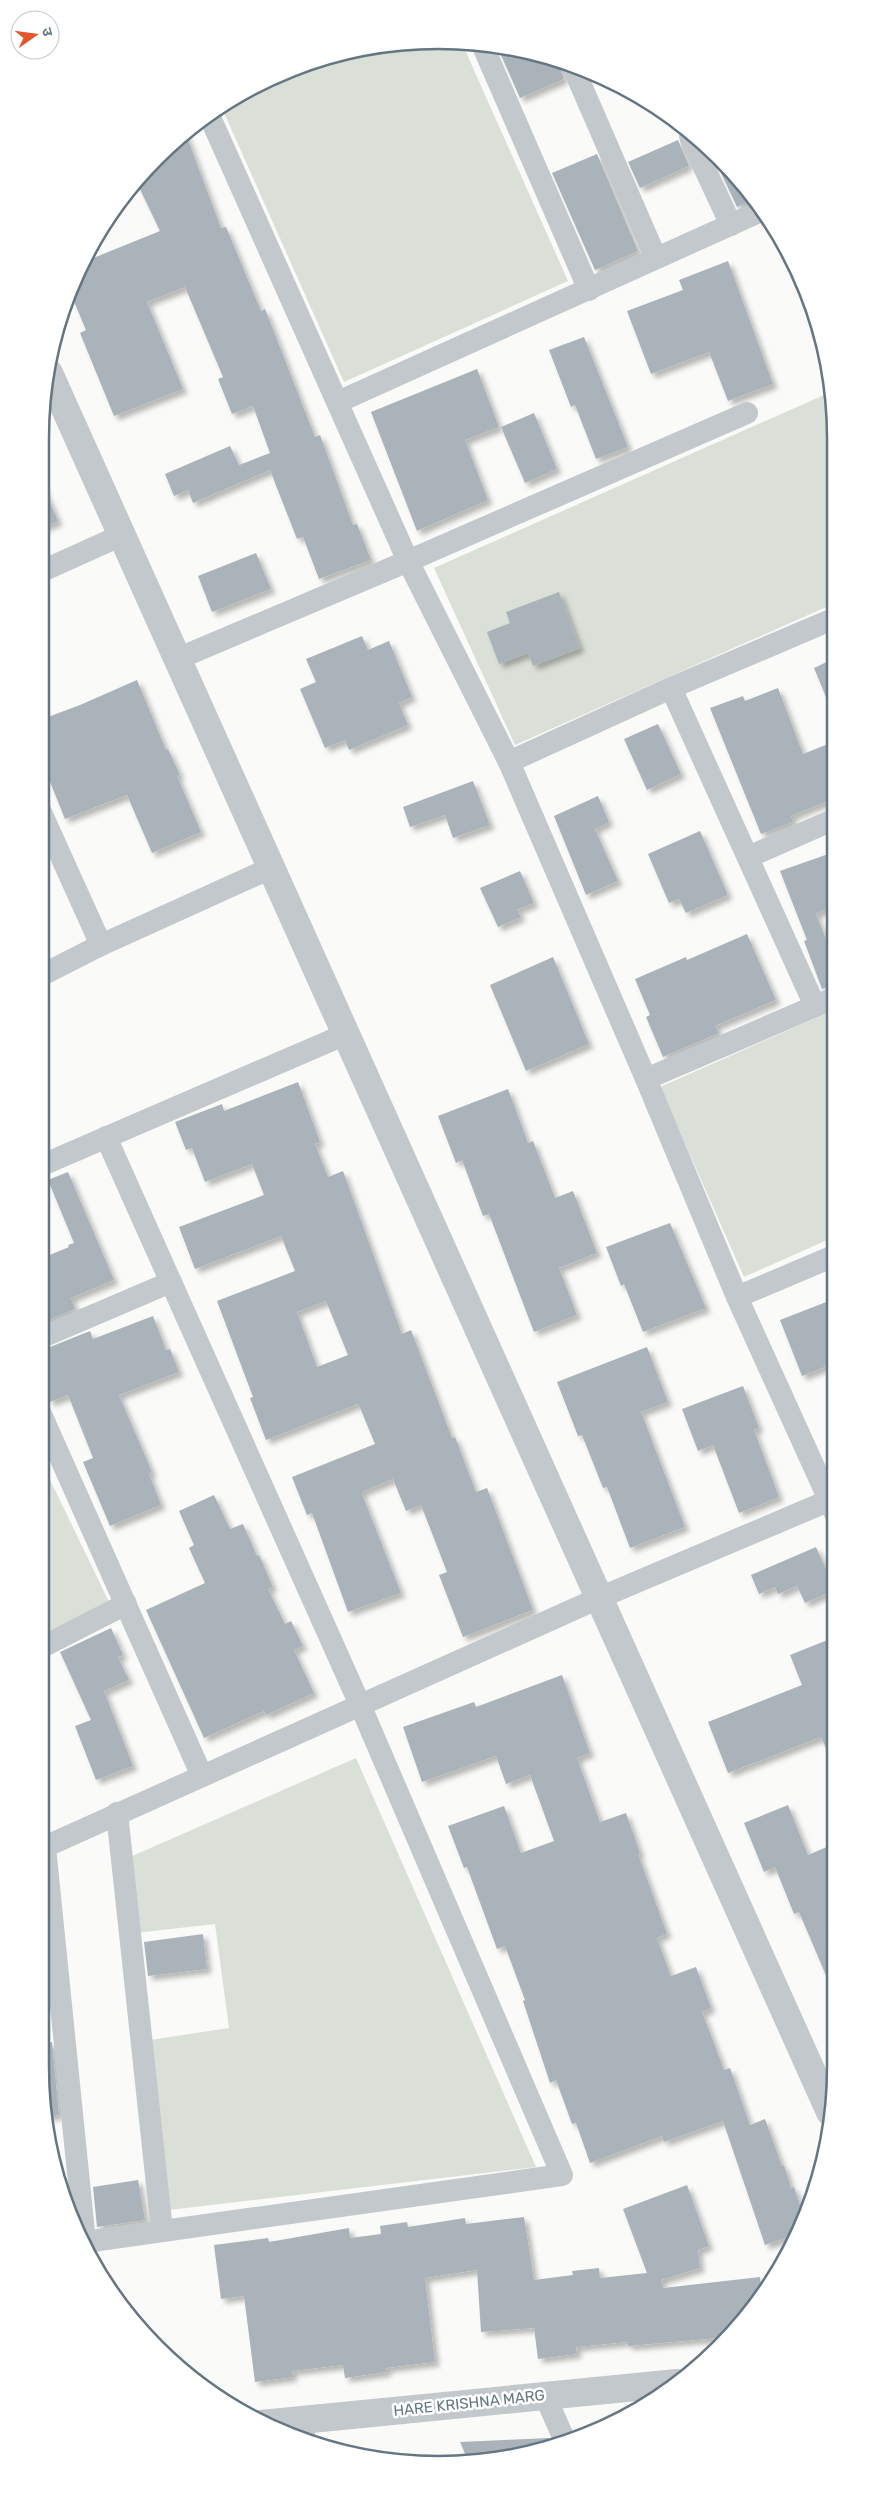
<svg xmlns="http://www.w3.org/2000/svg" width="876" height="2505" font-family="Rubik,'Noto Sans Devanagari',sans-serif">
<defs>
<filter id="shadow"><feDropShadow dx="4.5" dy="4.5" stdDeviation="2.5" flood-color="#0004"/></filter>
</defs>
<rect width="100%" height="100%" fill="#fafaf8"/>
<g fill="#dadfd7">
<path d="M461 41 568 281 344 382 221 106C268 73 328 53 385 44 409 40 436 42 461 41Z"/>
<polygon points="833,391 833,604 515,745 434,568"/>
<polygon points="834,1010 834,1237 744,1277 660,1087"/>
<polygon points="40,1459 109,1602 40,1635"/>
<polygon points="356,1758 536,2167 169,2210 150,2040 229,2028 215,1924 135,1933 130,1857"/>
</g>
<g fill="#aab3b9" fill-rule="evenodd" filter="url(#shadow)">
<polygon points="497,46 540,53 561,62 561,72 564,79 520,98"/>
<polygon points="185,132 221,228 226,227 261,311 265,309 315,437 320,435 353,525 357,524 371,560 319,579 303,537 297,539 270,470 193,503 188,490 174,496 165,474 230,446 239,465 270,453 253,406 232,414 218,379 223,377 185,287 147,302 183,389 114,416 80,333 86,330 70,292 81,263 160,231 136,181 175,139"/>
<polygon points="678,140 689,166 640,188 628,162"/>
<polygon points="597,154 638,251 595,270 552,173"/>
<polygon points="713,156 737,176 753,200 737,207"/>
<polygon points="728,261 773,384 728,401 709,352 651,374 627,311 683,290 679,280"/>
<polygon points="584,337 628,447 596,459 575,405 571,407 549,350"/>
<polygon points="477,369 499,427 465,440 488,500 417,531 371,412"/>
<polygon points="534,413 557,469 525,483 501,427"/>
<polygon points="40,480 58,521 40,529"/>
<polygon points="256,553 271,589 212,612 198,576"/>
<polygon points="559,592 580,648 533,666 528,653 499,664 487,632 510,623 506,612"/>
<polygon points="362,636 368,650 389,641 412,697 399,703 408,725 349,750 345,740 325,748 300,689 316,682 306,659"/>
<polygon points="833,659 833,714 814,668"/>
<polygon points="137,680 166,750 168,749 180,775 177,776 201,832 152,853 127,795 65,819 40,757 40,720 80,705"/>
<polygon points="778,688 803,754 833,742 833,799 791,816 793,822 761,834 710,708 743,696 745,701"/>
<polygon points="658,724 681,774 647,790 624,739"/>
<polygon points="473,781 490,825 453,838 445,815 410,827 403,807"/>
<polygon points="598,796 609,822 595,829 618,881 586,895 554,816"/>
<polygon points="700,831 728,895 686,913 679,899 669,903 648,854"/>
<polygon points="834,852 834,905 816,914 834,959 834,985 822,989 804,941 807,940 780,871"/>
<polygon points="520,871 534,903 517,910 521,917 498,927 480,888"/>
<polygon points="747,934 776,1000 715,1026 719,1033 663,1057 646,1017 650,1015 635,979 686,957 687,960"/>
<polygon points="553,957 589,1044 526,1071 490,985"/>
<path d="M298 1082 320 1142 315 1144 328 1177 343 1171 402 1334 411 1330 452 1438 455 1437 476 1492 487 1488 533 1610 463 1637 439 1575 447 1572 421 1505 406 1511 393 1479 362 1492V1494L401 1593 348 1612 312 1513 307 1515 292 1477 375 1444 361 1410 358 1404 266 1440 250 1398 253 1397 217 1301 295 1271 281 1236 195 1269 179 1227 264 1195 252 1164 205 1182 192 1148 186 1150 175 1122 222 1104 224 1111ZM326 1301 348 1355 317 1367 297 1312Z"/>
<polygon points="508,1089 528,1143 533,1141 555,1198 573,1191 597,1253 559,1268 577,1315 534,1332 489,1214 483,1216 462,1160 456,1163 438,1116"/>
<polygon points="68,1172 114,1280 71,1298 75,1309 40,1324 40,1259 69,1247 68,1245 74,1243 48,1180"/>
<polygon points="670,1223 706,1308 643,1332 624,1284 621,1286 606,1247"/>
<polygon points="834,1299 835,1363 802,1376 780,1320"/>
<polygon points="153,1316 166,1350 170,1349 179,1372 119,1395 152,1472 149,1474 161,1505 110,1526 83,1462 93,1458 68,1395 50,1402 40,1377 40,1351 90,1331 93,1339"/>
<polygon points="647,1347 668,1402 641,1412 685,1527 630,1548 607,1487 603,1488 582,1435 578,1436 557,1382"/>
<polygon points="743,1386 759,1428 754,1430 779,1497 739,1513 713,1445 698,1451 682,1409"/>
<polygon points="214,1495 230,1529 243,1524 257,1556 259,1555 273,1587 268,1589 285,1624 291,1621 303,1646 294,1650 314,1693 266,1715 264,1711 204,1738 146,1610 205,1583 189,1548 194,1545 179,1511"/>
<polygon points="816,1547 835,1590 805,1603 797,1586 778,1594 775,1587 759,1594 751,1575"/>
<polygon points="111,1628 123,1655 118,1657 129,1680 104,1691 133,1766 96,1780 75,1726 91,1720 60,1652"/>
<polygon points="835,1637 835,1769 821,1737 728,1773 708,1722 802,1685 790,1655"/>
<polygon points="562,1675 590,1753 577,1758 600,1822 626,1813 640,1853 638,1854 667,1934 657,1938 671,1976 696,1967 711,2008 702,2012 724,2070 730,2068 750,2125 765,2119 782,2166 784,2165 791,2188 794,2187 803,2214 792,2236 765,2245 723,2121 664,2142 662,2136 590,2163 576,2123 572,2124 556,2080 550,2083 523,2001 525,2000 505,1946 497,1949 467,1867 464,1868 448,1826 504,1806 521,1853 554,1841 530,1775 506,1784 496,1756 422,1782 403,1727 474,1702 476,1707"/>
<polygon points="788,1805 808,1855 836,1843 836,1999 799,1912 794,1914 775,1867 764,1872 744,1823"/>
<polygon points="203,1934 207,1969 148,1976 144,1942"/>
<polygon points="52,2042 59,2115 45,2117 40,2044"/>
<polygon points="138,2180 145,2220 97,2227 93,2187"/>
<polygon points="687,2185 709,2246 698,2250 700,2268 661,2280 663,2288 760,2277 762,2297 729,2337 628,2346 627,2342 576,2347 577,2354 538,2359 534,2328 481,2332 477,2270 425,2278 435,2362 386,2368 387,2372 345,2378 343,2365 292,2371 293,2377 255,2382 244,2296 221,2299 214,2245 268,2238 269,2242 349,2228 350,2238 381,2234 380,2226 407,2222 408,2227 465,2218 466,2224 524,2217 534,2280 573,2275 572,2271 599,2268 600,2278 647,2273 623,2209"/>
<polygon points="549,2438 553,2446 541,2452 469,2463 460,2442"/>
</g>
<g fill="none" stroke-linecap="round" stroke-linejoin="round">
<g stroke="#c3c8cc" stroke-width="22">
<polyline points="482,44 589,290"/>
<polyline points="573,67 656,258"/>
<polyline points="209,115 408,561 509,762 646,1079 737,1297 835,1513"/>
<polyline points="690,137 731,225"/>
<polyline points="338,402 761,211"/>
<polyline points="40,572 122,535"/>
<polyline points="177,659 408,561 747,413"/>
<polyline points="671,688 815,1006"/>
<polyline points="509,762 671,688 833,619"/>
<polyline points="40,810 101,945 271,868"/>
<polyline points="748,857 833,820"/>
<polyline points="40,976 101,945"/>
<polyline points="646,1079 834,998"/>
<polyline points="40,1166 346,1034"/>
<polyline points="737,1297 834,1256"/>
<polyline points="40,1338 171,1282"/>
<polyline points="40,1412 202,1776"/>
<polyline points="40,1648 126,1604"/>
<polyline points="117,1813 162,2231"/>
<polyline points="45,1847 85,2242"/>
<polyline points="40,1849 599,1598 835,1498"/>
<polyline points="85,2242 562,2175 361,1707 106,1137"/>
<polyline points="545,2396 565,2441"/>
<polyline points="297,2420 305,2437"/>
</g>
<g stroke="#c3c8cc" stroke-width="28">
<polyline points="49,373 830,2112"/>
<polyline points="261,2424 677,2383"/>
</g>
</g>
<g text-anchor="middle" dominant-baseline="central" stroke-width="5" stroke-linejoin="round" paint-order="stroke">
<g font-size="15" fill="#657683" stroke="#fff">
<text transform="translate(469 2403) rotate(-6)">HARE KRISHNA MARG</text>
</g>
</g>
<path d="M0 0H876V2505H0ZM438 49H438A389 389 0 0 1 827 438V2067A389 389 0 0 1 438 2456H438A389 389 0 0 1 49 2067V438A389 389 0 0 1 438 49Z" fill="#fff" fill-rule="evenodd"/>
<path fill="none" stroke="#657683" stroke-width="2.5" d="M438 49H438A389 389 0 0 1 827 438V2067A389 389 0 0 1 438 2456H438A389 389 0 0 1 49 2067V438A389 389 0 0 1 438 49Z"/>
<g transform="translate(35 35) rotate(76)"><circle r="24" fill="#ffffff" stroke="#c1c8cd"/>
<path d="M0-4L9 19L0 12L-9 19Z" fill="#e4572e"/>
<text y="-8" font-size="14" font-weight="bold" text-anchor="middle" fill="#657683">उ</text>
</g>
</svg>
